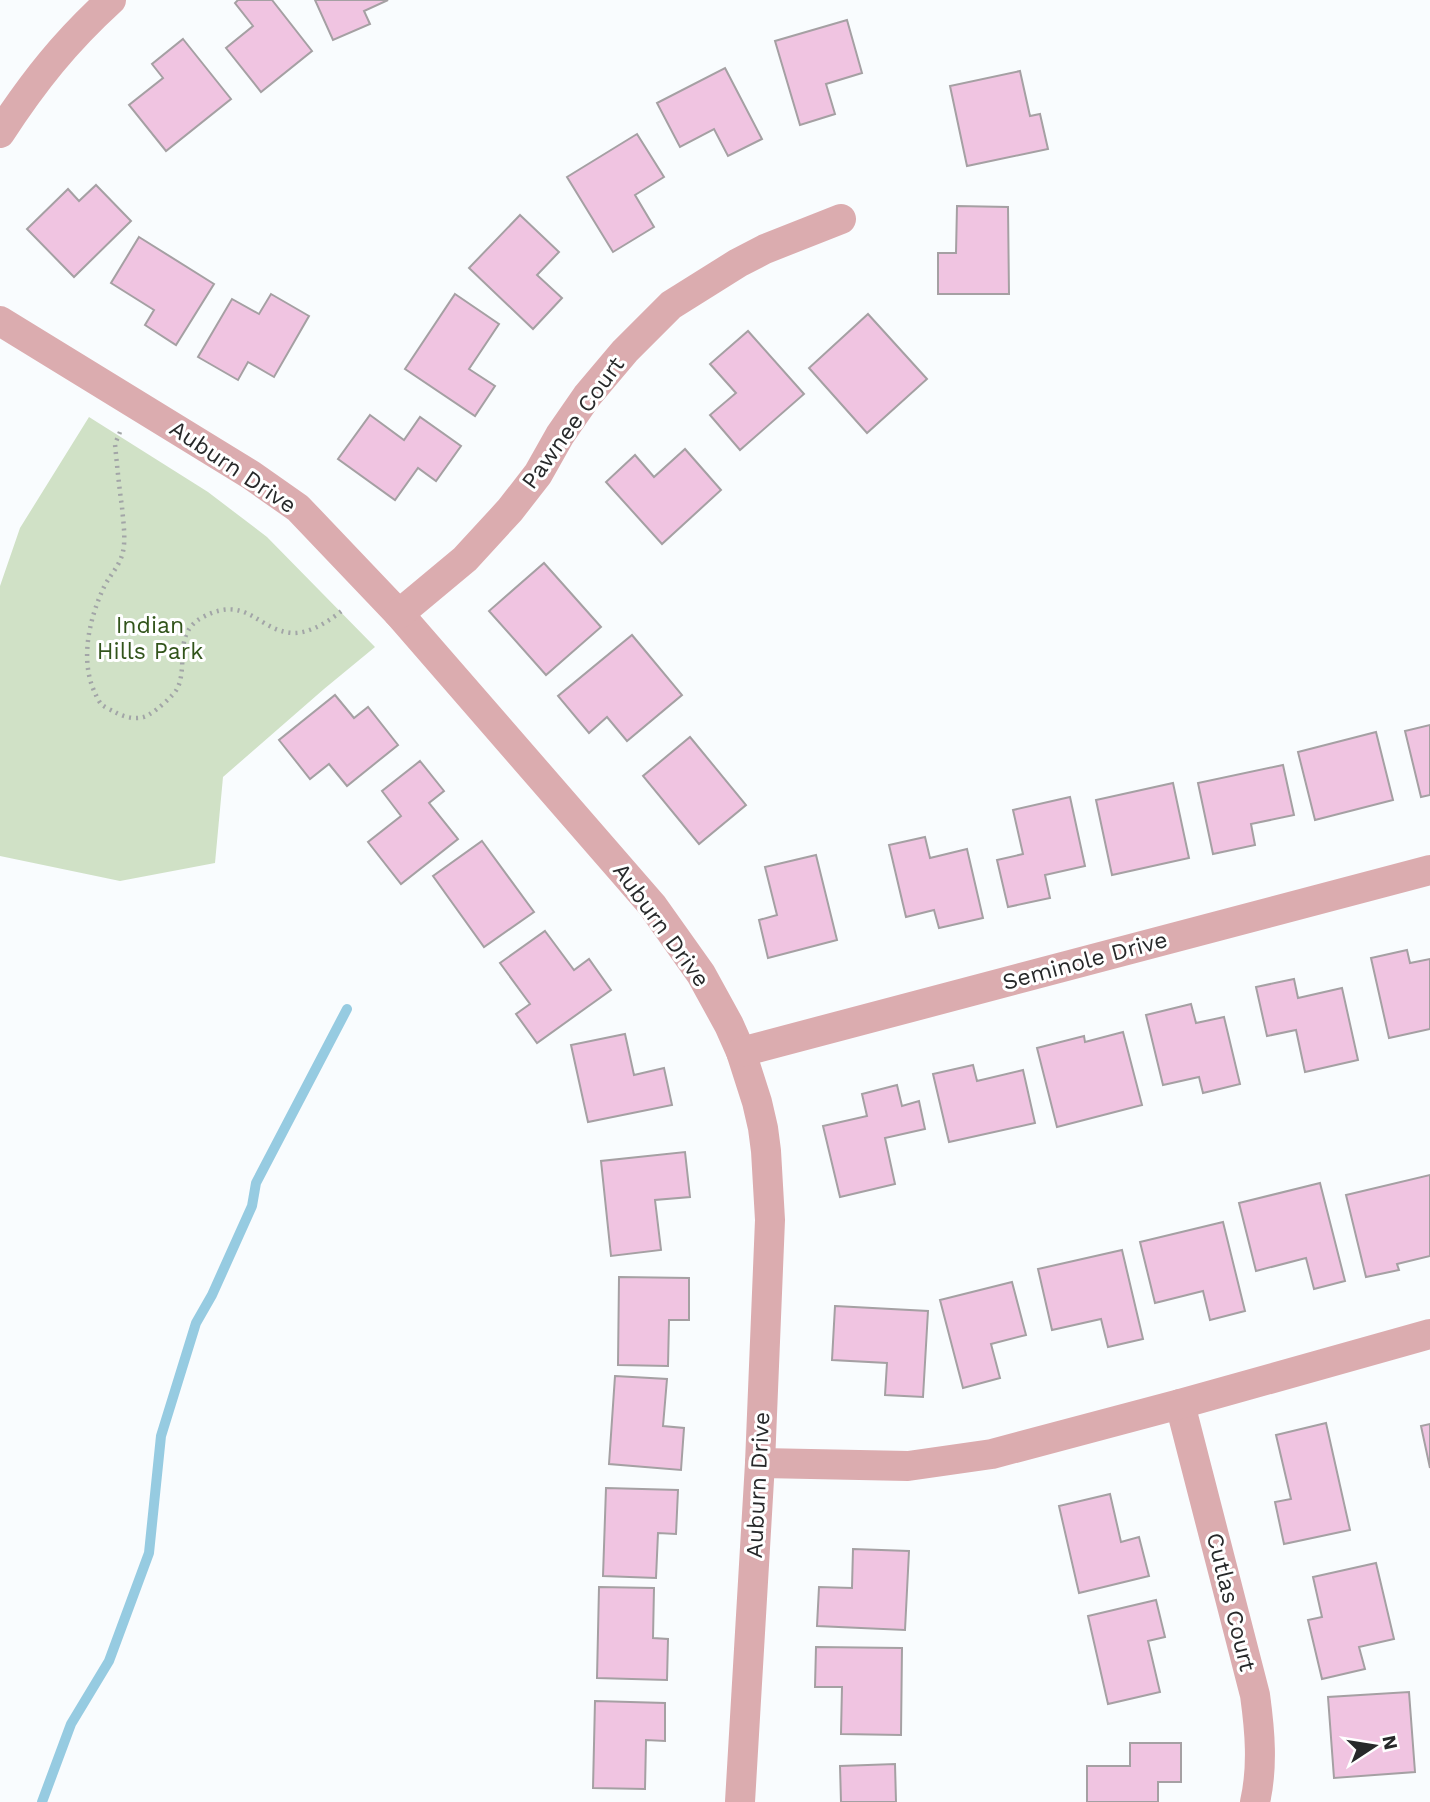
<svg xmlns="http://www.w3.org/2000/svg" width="1430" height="1802" font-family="'Work Sans',sans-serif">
<rect width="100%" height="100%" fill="#f9fcfe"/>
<polygon fill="#d0e1c6" points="89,417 208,492 267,537 375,647 324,689 223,777 215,863 120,881 0,856 0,586 20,528"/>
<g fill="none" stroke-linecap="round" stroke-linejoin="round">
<polyline stroke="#96cbe1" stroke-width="10" points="42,1802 71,1724 109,1661 149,1553 161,1436 196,1323 212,1295 252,1206 256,1183 347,1009"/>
</g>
<g fill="#f0c4e1" stroke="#a5a0a3" stroke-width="2">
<polygon points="238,0 272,0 312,51 261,92 226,48 253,26 235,3"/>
<polygon points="315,0 388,0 364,11 370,24 333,40"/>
<polygon points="847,20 862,73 826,84 835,114 800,125 775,41"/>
<polygon points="183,39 231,99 166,151 129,105 163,78 152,64"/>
<polygon points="725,68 762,139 728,156 714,129 680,147 657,103"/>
<polygon points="1020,71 1030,116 1040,114 1048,149 967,166 950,86"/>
<polygon points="637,134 664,177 635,195 654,227 613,252 567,177"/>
<polygon points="96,185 131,221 74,277 27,229 68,189 79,201"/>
<polygon points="957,206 1008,207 1009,294 938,294 938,253 956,253"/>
<polygon points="520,215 559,252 537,275 562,298 533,329 469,268"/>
<polygon points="139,237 214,284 176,345 145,325 154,310 111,283"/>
<polygon points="271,294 309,316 274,377 248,362 238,380 198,357 232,299 259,314"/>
<polygon points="455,294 499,324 469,369 495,386 475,416 405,369"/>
<polygon points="868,314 927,379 867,433 809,368"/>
<polygon points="748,331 804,394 740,450 710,415 736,393 710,364"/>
<polygon points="370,415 404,440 420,417 461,446 436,481 418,468 395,500 338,459"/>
<polygon points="685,449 721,490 662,544 606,482 635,455 654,477"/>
<polygon points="544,563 601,627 546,675 489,611"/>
<polygon points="632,635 682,695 627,741 607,717 589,733 558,696"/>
<polygon points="335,695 354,718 368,707 398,745 347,786 329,764 310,779 279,740"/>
<polygon points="1430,725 1430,795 1421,797 1405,731"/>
<polygon points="1376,732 1393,800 1315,820 1298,752"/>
<polygon points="690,737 746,805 699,844 643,776"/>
<polygon points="420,761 444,791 429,803 458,839 401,884 368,842 401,816 382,791"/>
<polygon points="1283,765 1294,815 1251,824 1255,845 1213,854 1198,783"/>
<polygon points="1173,783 1189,858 1112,875 1096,800"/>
<polygon points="1070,797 1085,866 1045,875 1050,898 1008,907 997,860 1023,854 1013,810"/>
<polygon points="925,837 930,858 967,849 983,918 939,928 934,910 906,917 889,845"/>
<polygon points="482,841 534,912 484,947 433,876"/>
<polygon points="816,855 837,940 768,958 759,920 777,915 765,867"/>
<polygon points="545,931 574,970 589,959 611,990 537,1043 516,1014 530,1004 500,963"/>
<polygon points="1407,950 1410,963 1430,959 1430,1029 1389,1038 1371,958"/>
<polygon points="1294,979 1298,998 1342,988 1358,1060 1305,1072 1296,1030 1267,1036 1256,987"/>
<polygon points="1191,1004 1196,1023 1224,1017 1240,1084 1203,1093 1199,1077 1163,1085 1146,1015"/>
<polygon points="1123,1032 1142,1105 1057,1127 1037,1048 1084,1036 1085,1042"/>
<polygon points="625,1034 634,1075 664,1068 672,1105 588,1122 571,1045"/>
<polygon points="973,1065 977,1081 1023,1070 1035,1123 949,1142 933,1074"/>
<polygon points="897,1085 902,1106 919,1101 925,1129 885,1138 895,1184 840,1197 823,1126 867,1116 862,1094"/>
<polygon points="685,1152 690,1197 655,1200 661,1250 611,1256 601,1161"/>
<polygon points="1430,1175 1430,1256 1397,1264 1399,1270 1366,1277 1346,1195"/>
<polygon points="1320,1183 1345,1281 1314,1289 1306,1258 1256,1271 1239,1203"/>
<polygon points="1223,1222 1245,1311 1210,1320 1203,1291 1155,1303 1140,1242"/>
<polygon points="1122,1250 1143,1339 1108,1347 1101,1319 1052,1330 1038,1269"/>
<polygon points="619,1277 689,1278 689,1320 669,1320 668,1366 618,1365"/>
<polygon points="1012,1282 1026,1335 991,1344 1000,1378 963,1388 940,1300"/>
<polygon points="835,1306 928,1311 923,1397 885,1395 887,1363 832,1360"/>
<polygon points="615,1376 667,1379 663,1426 684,1428 681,1470 609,1464"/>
<polygon points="1326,1423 1350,1530 1284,1544 1275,1502 1291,1499 1276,1435"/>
<polygon points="1430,1424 1430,1468 1421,1426"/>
<polygon points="606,1488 678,1490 676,1534 658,1533 656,1578 603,1576"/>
<polygon points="1110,1494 1121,1542 1139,1537 1149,1576 1079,1593 1059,1506"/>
<polygon points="853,1549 909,1551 905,1630 817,1626 819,1587 852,1588"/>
<polygon points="1376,1563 1394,1639 1359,1647 1365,1669 1322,1679 1308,1620 1322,1617 1313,1577"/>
<polygon points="599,1587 654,1588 653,1638 668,1639 667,1680 597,1678"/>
<polygon points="1156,1600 1165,1637 1148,1641 1160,1692 1108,1704 1088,1616"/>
<polygon points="816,1647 902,1648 901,1735 841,1734 842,1687 815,1687"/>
<polygon points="1409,1692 1415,1772 1334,1778 1328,1697"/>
<polygon points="595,1701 665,1703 665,1741 646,1740 645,1789 593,1788"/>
<polygon points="1130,1743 1181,1743 1181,1782 1158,1782 1158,1802 1087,1802 1087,1766 1130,1766"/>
<polygon points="895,1764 896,1802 841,1802 840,1766"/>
</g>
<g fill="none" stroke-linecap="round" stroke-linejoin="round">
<path stroke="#a2a5a7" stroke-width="4.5" stroke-dasharray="2 5" stroke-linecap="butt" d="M120 432 115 444C117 465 119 486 122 507 123 519 125 532 124 545 122 565 112 571 104 587 89 619 79 662 96 695 96 696 100 703 101 704 104 707 111 710 115 712 125 718 140 721 150 714 157 710 173 696 177 689 189 666 172 633 203 617 247 594 257 630 292 633 310 634 331 620 344 609"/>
<g stroke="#dbacaf" stroke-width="30">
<path d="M0 133C34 81 65 42 111 0"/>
<polyline points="0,321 251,475 298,508 399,614 652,905 701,974 729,1025 741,1052 757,1102 763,1128 766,1151 770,1220 760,1463 740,1802"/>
<polyline points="399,614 465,559 510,510 538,474 560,435 587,396 625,351 671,305 738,263 765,249 841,219"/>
<polyline points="741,1052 1430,870"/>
<path d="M1180 1404 1255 1695C1260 1731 1263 1767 1255 1802"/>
<polyline points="760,1463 908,1466 992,1454 1180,1404 1430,1334"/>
</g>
</g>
<g text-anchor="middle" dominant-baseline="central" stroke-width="6" stroke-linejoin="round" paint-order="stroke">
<g font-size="23" fill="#27292a" stroke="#fff">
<text transform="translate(573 423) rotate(-54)">Pawnee Court</text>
<text transform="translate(233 467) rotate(34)">Auburn Drive</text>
<text transform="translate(661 925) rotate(54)">Auburn Drive</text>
<text transform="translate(1085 961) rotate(-15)">Seminole Drive</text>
<text transform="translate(758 1485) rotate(-87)">Auburn Drive</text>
<text transform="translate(1231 1602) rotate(76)">Cutlas Court</text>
</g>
<g font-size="23" fill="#32541b" stroke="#fff">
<text x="150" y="625">Indian<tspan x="150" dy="26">Hills Park</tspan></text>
</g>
</g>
<g transform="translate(1374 1746) rotate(78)" stroke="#ffffff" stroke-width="5" paint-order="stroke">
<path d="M0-5L12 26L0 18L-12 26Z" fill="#27292a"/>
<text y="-10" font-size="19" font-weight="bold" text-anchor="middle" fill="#27292a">N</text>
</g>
</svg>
